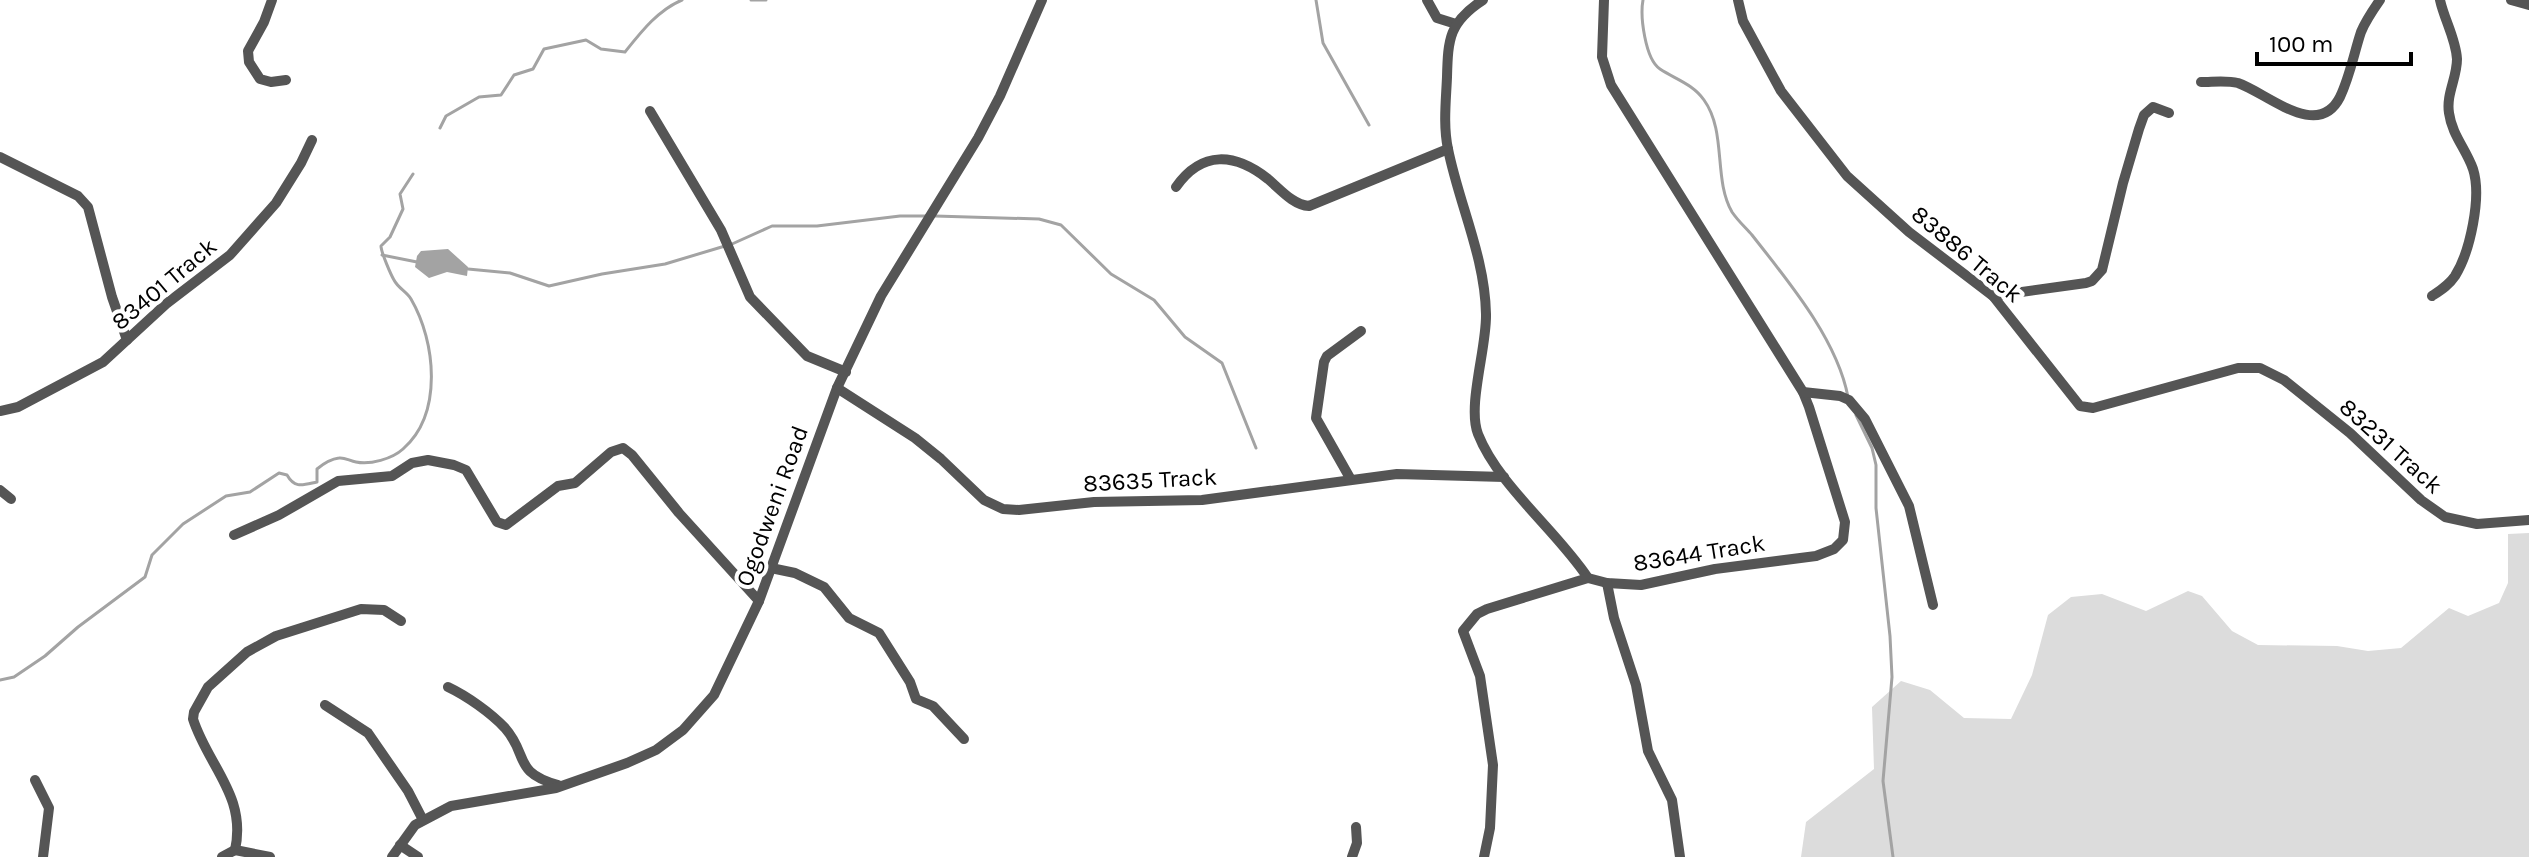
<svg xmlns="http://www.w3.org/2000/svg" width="2529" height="857" font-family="Karla,sans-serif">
<rect width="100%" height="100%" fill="#fff"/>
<polygon fill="#dcdcdc" points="2529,533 2529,857 1801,857 1806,822 1874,769 1872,707 1901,681 1930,690 1964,718 2011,719 2032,675 2048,615 2071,597 2102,594 2146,611 2188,591 2202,596 2232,631 2258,645 2337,646 2368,651 2401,648 2449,608 2468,616 2499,603 2508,583 2508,534"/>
<polygon fill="#a3a3a3" points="448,249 468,267 467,276 447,272 429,278 415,267 417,256 421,251"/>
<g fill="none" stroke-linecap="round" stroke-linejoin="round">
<g stroke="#a3a3a3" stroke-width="3">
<polyline points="751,0 766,0"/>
<polyline points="1316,0 1323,43 1369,125"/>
<path d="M1643 0C1640 16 1645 59 1660 69 1675 79 1693 84 1704 100 1727 132 1713 179 1732 212 1738 221 1746 228 1752 235 1788 281 1837 339 1848 397"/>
<path d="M440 128 446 116 479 97 501 95 514 75 533 69 544 49 586 40 601 49 625 52C641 32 658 10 682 0"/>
<polyline points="935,216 1039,219 1061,225 1111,274 1154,300 1185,337 1222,363 1256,448"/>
<polyline points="732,244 772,226 817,226 900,216 927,216"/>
<polyline points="382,255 417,262"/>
<polyline points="468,269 510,273 549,286 602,274 665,264 725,246"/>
<polyline points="1856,415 1872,448 1876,465 1876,508 1890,636 1892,677 1883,781 1893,857"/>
<path d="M0 680 14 677 45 656 78 627 145 577 152 555 183 524 226 496 250 492 279 473 287 475C295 489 303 485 317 482V469C323 464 330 459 339 458 344 457 350 461 356 462 370 465 392 459 403 449 443 414 436 342 411 299 407 292 398 288 394 280 391 275 381 252 381 246L390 237 403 209 400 194 413 174"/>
</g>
<g stroke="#555" stroke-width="10">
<polyline points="272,0 264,22 248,51 249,62 260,79 271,82 286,80"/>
<polyline points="1427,0 1437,18 1456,24"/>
<path d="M1483 0C1449 22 1448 39 1447 77 1446 101 1443 125 1448 149 1459 204 1485 257 1486 314 1487 347 1467 406 1478 434 1498 485 1557 531 1588 578L1607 583 1641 585 1715 569 1816 556 1834 549 1843 540 1845 522 1809 407 1803 392 1611 85 1602 57 1604 0"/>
<polyline points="1738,0 1743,21 1781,91 1847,176 1909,232 1993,296 2080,406 2093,408 2238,368 2260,368 2284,380 2350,433 2421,500 2445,517 2477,524 2529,520"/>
<polyline points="2511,0 2529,5"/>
<path d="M2201 82C2213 82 2226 80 2238 83 2267 93 2318 141 2340 97 2350 76 2354 53 2361 32 2366 20 2373 10 2380 0"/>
<polyline points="650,111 721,230 750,297 807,356 846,372"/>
<polyline points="0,157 78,196 88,207 112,297 127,340"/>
<path d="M1176 187C1202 150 1235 153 1268 179 1280 189 1293 205 1309 206L1448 149"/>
<polyline points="1993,296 2086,283 2092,281 2102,270 2123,183 2139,129 2144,115 2153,107 2169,113"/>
<path d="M2432 296C2441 290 2449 285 2455 276 2470 252 2482 197 2473 169 2466 149 2452 135 2449 113 2446 94 2457 78 2457 59 2456 39 2444 19 2440 0"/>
<polyline points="837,388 915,438 941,459 984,500 1003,509 1019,510 1094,502 1202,500 1397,474 1504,477"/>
<polyline points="1803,392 1840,396 1849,400 1865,419 1909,506 1933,605"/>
<polyline points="0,411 18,407 103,362 166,304 230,255 276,203 301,163 312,140"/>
<polyline points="1350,478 1316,418 1324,362 1327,356 1361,331"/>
<polyline points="0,490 11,499"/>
<polyline points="234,535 279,515 338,481 392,476 412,463 428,460 454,465 466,470 497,522 506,525 558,486 575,483 611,452 623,448 632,455 679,513 759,601"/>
<polyline points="771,568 795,573 824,587 849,618 879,633 910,682 916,699 933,706 964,739"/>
<polyline points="1607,583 1614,618 1636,685 1648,751 1672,800 1680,857"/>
<path d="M448 687C467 696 491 713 505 728 529 755 512 772 558 785"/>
<polyline points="325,705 368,733 408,791 423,820"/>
<polyline points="35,780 49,808 43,857"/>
<polyline points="400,845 418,857"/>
<polyline points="222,857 235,850"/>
<path d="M270 857 235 850C247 796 208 766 193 719L194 712 208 687 247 652 276 636 361 609 384 610 401 621"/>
<polyline points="392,857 415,825 451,806 556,788 627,763 656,750 683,730 714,695 759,601 837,388 881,296 978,138 1000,96 1042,0"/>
<polyline points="1352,857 1357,843 1356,827"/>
<polyline points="1484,857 1490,828 1493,765 1480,676 1463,631 1477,614 1487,609 1588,578"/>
</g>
</g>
<g text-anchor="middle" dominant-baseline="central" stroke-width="8" stroke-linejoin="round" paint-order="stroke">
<g font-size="24" fill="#000" stroke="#fff">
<text transform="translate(1967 254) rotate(40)">83886 Track</text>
<text transform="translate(164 284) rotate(-40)">83401 Track</text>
<text transform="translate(2391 446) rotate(42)">83231 Track</text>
<text transform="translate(1150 480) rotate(-3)">83635 Track</text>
<text transform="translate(772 506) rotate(-70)">Ogodweni Road</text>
<text transform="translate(1699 553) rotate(-9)">83644 Track</text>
</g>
</g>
<path d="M2257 52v12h154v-12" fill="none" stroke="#000000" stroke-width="4"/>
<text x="2269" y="52" font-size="24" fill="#000000" stroke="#ffffff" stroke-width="6" paint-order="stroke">100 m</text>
</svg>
